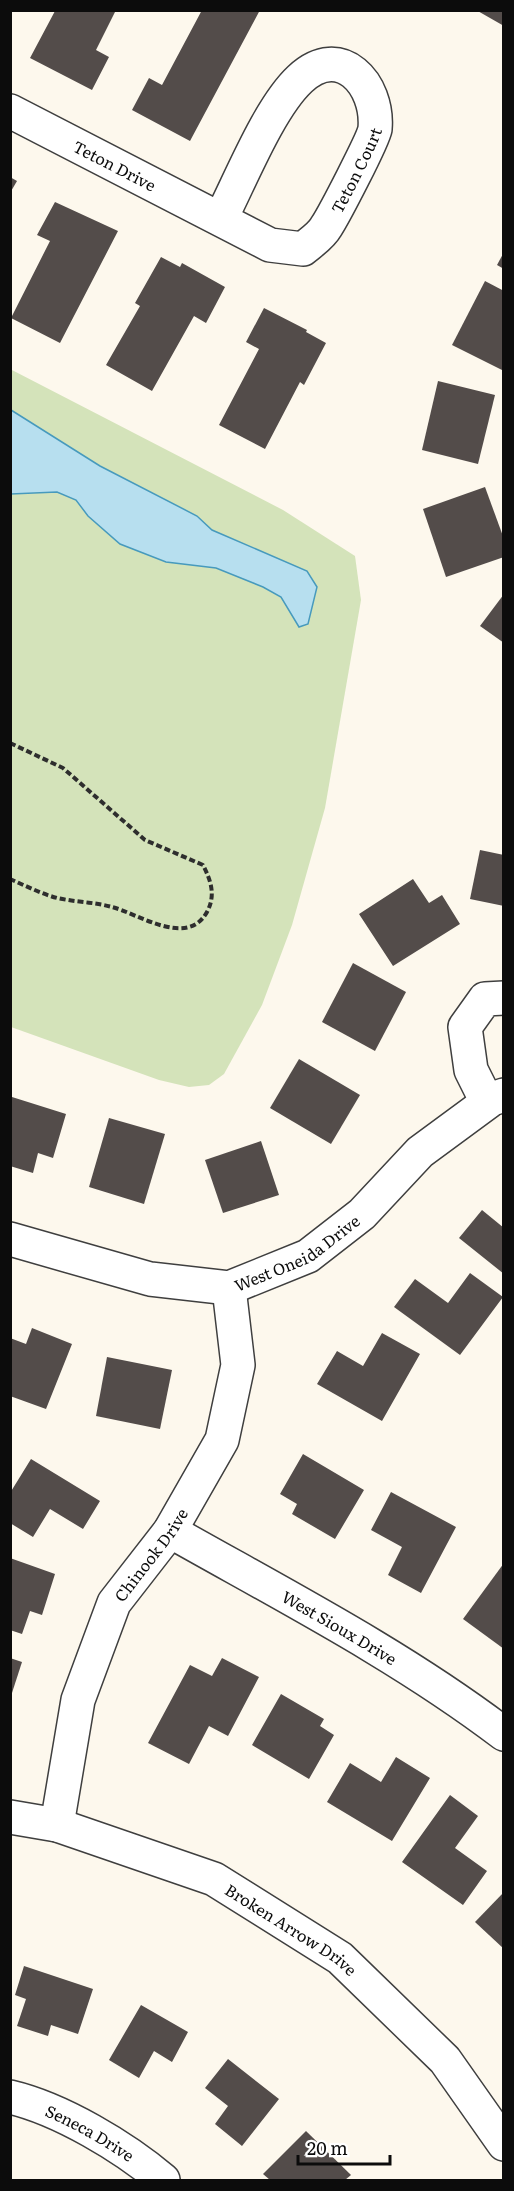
<svg xmlns="http://www.w3.org/2000/svg" width="514" height="2191" font-family="Literata,serif">
<rect width="100%" height="100%" fill="#fdf8ed"/>
<polygon fill="#d4e3ba" points="10,369 283,510 355,556 361,600 325,808 292,925 262,1005 224,1074 209,1085 189,1087 159,1080 11,1027"/>
<polygon fill="#b7dfef" stroke="#479abd" stroke-width="1.5" points="11,410 100,466 197,516 212,530 307,571 317,587 308,624 299,627 281,597 263,587 216,568 166,562 120,544 88,516 76,500 57,492 11,494"/>
<g fill="#534c4a">
<polygon points="116,10 96,50 109,57 92,90 30,58 55,11"/>
<polygon points="202,10 260,10 190,141 132,110 149,78 162,85"/>
<polygon points="476,10 504,10 504,26"/>
<polygon points="10,177 17,181 10,193"/>
<polygon points="55,202 118,231 60,343 11,318 50,241 37,235"/>
<polygon points="504,252 504,269 497,265"/>
<polygon points="161,257 180,267 182,263 225,287 206,323 194,316 152,391 106,365 140,306 135,303"/>
<polygon points="485,281 504,291 504,371 452,345"/>
<polygon points="264,308 307,330 306,332 326,343 304,385 300,382 265,449 219,425 259,349 246,342"/>
<polygon points="438,381 495,395 478,464 422,450"/>
<polygon points="485,487 504,539 504,557 446,577 423,509"/>
<polygon points="504,594 504,643 480,626"/>
<polygon points="480,850 504,855 504,906 470,899"/>
<polygon points="413,879 429,903 442,895 460,924 393,966 359,914"/>
<polygon points="353,963 406,992 375,1051 322,1022"/>
<polygon points="299,1059 360,1095 331,1144 270,1108"/>
<polygon points="12,1097 66,1114 53,1158 38,1153 33,1173 10,1166"/>
<polygon points="109,1118 165,1134 144,1204 89,1187"/>
<polygon points="261,1141 279,1195 223,1213 205,1160"/>
<polygon points="482,1210 504,1228 504,1274 459,1238"/>
<polygon points="470,1273 503,1297 460,1355 394,1307 415,1279 448,1303"/>
<polygon points="32,1328 72,1344 46,1409 10,1396 10,1338 26,1344"/>
<polygon points="382,1333 420,1354 382,1421 317,1384 337,1351 363,1366"/>
<polygon points="107,1357 172,1370 160,1429 96,1416"/>
<polygon points="303,1454 364,1490 335,1539 292,1514 297,1504 280,1494"/>
<polygon points="31,1459 100,1501 83,1529 50,1509 33,1537 10,1523 10,1493"/>
<polygon points="391,1492 456,1527 421,1593 388,1575 402,1547 371,1530"/>
<polygon points="10,1558 55,1574 42,1615 30,1611 22,1634 10,1630"/>
<polygon points="504,1563 504,1649 463,1619"/>
<polygon points="10,1658 22,1662 11,1696 10,1696"/>
<polygon points="222,1658 259,1677 228,1736 209,1726 189,1764 148,1743 190,1665 212,1676"/>
<polygon points="281,1694 324,1719 320,1726 334,1735 309,1779 252,1745"/>
<polygon points="396,1757 430,1778 392,1841 327,1802 350,1763 381,1782"/>
<polygon points="450,1795 478,1816 455,1848 487,1871 463,1905 402,1862"/>
<polygon points="504,1892 504,1949 475,1922"/>
<polygon points="24,1966 93,1989 78,2034 51,2025 48,2036 17,2026 26,1999 15,1995"/>
<polygon points="141,2005 188,2032 172,2062 154,2051 139,2078 109,2060"/>
<polygon points="228,2059 279,2099 242,2146 215,2124 228,2106 205,2088"/>
<polygon points="306,2131 351,2175 345,2180 270,2180 263,2174"/>
</g>
<g fill="none" stroke-linecap="round" stroke-linejoin="round">
<defs>
<g id="minor">
<path id="s1" d="M10 111 270 245 303 249C310 243 321 236 326 227 334 215 373 140 375 129 379 84 340 41 300 79 269 108 241 179 221 218"/>
<polyline points="487,1102 471,1070 465,1027 485,999 504,998"/>
<path id="s2" d="M10 1239 150 1279 229 1288 308 1256 362 1214 420 1152 492 1099 504 1095"/>
<path id="s3" d="M170 1531C283 1595 400 1655 504 1734"/>
<path id="s4" d="M10 1817 57 1825 214 1879 340 1958 445 2060 504 2144"/>
<path id="s5" d="M57 1825 78 1700 114 1603 170 1531 222 1440 238 1365 229 1288"/>
<path id="s6" d="M10 2097C61 2109 124 2147 163 2180"/>
</g>
</defs>
<use href="#minor" stroke="#3f3f3f" stroke-width="36"/>
<path stroke="#2e2e2e" stroke-width="4" stroke-dasharray="6 3" stroke-linecap="butt" d="M10 743 63 768 145 840 203 865C211 881 216 895 207 912 187 948 139 914 112 907 94 902 75 902 57 898 42 894 26 886 10 879"/>
<use href="#minor" stroke="#fff" stroke-width="33"/>
</g>
<g text-anchor="middle" dominant-baseline="central" stroke-width="6" stroke-linejoin="round" paint-order="stroke">
<g font-size="16" fill="#0c0c0c" stroke="#fff">
<text stroke="none"><textPath href="#s1" startOffset="118">Teton Drive</textPath></text>
<text stroke="none"><textPath href="#s1" startOffset="422">Teton Court</textPath></text>
<text stroke="none"><textPath href="#s2" startOffset="302">West Oneida Drive</textPath></text>
<text stroke="none"><textPath href="#s5" startOffset="291">Chinook Drive</textPath></text>
<text stroke="none"><textPath href="#s3" startOffset="195">West Sioux Drive</textPath></text>
<text stroke="none"><textPath href="#s4" startOffset="306">Broken Arrow Drive</textPath></text>
<text stroke="none"><textPath href="#s6" startOffset="88">Seneca Drive</textPath></text>
</g>
</g>
<rect width="514" height="2191" fill="none" stroke="#0c0c0c" stroke-width="24"/>
<path d="M298 2155v9h92v-9" fill="none" stroke="#0c0c0c" stroke-width="3"/>
<text x="307" y="2155" font-size="18" fill="#0c0c0c" stroke="#ffffff" stroke-width="4.5" paint-order="stroke">20 m</text>
</svg>
